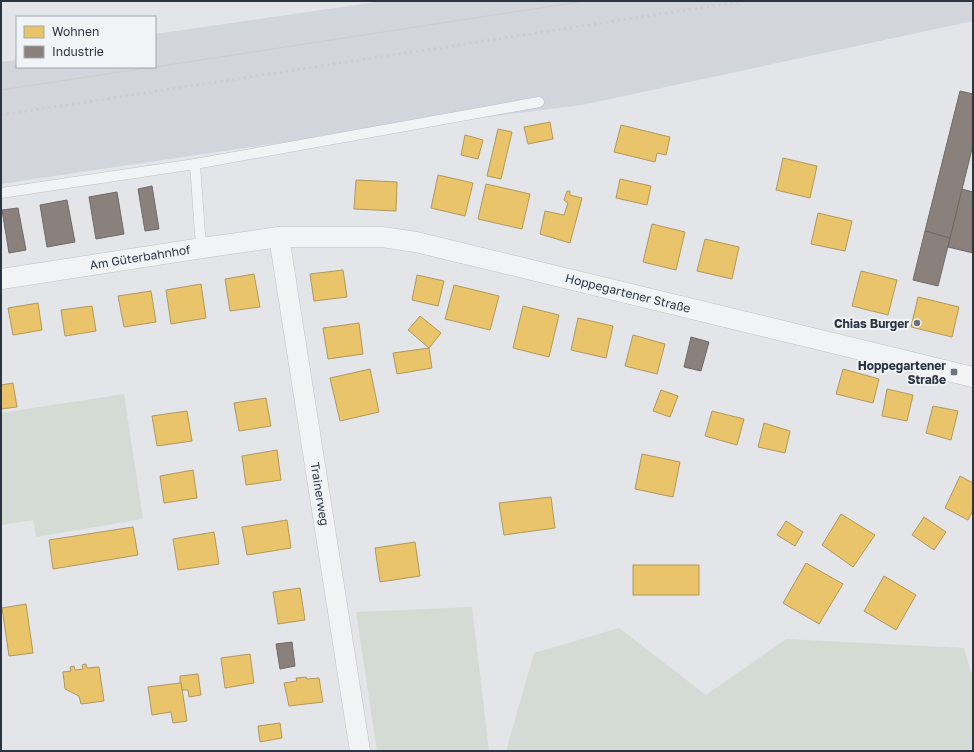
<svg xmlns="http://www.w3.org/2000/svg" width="974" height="752" font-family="'Golos Text',sans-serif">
<rect width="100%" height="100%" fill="#e3e5e8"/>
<polygon fill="#d2d5db" points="383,1 973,1 973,21 582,105 264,145 1,184 1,62 17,60 17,67 155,67 155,34"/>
<g fill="#d4dbd4">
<polygon points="124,394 143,519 36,537 33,520 1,525 1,413"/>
<polygon points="472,607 489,751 377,751 356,612"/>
<polygon points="619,628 706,695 786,639 964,648 973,679 973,751 506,751 534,653"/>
</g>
<g fill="#e9c46a" stroke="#b0995d">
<polygon points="550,122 553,139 528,144 524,127"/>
<polygon points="621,125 670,137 666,155 657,153 655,162 614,152"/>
<polygon points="498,129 512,132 501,179 487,176"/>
<polygon points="465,135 483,140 478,159 461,155"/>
<polygon points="783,158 817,166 810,198 776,190"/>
<polygon points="438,175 473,183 465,216 431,208"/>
<polygon points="620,179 651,186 647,205 616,198"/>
<polygon points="356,180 397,182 396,211 354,209"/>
<polygon points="486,184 530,194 522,229 478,219"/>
<polygon points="567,191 570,191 570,195 582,198 570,243 540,234 545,211 564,215 568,203 564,200"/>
<polygon points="818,213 852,221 845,251 811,244"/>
<polygon points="652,224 685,232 676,270 643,262"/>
<polygon points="705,239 739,247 732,279 697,271"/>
<polygon points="343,270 347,297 314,301 310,274"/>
<polygon points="861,271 897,280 888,315 852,306"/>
<polygon points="254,274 260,307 230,311 225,279"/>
<polygon points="417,275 444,281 438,306 412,300"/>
<polygon points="201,284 206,318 171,324 166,290"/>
<polygon points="454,285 499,296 490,330 445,319"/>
<polygon points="151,291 156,322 124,327 118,296"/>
<polygon points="918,297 959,307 952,337 911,327"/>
<polygon points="38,303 42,330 13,335 8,308"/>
<polygon points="92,306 96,331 65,336 61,310"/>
<polygon points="523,306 559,315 549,357 513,348"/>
<polygon points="420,316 441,333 429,348 408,330"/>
<polygon points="578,318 613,326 606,358 571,350"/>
<polygon points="359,323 363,354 328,359 323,328"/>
<polygon points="633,335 665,344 657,374 625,366"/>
<polygon points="429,348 432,368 397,374 393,353"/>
<polygon points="370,369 379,412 340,421 330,378"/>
<polygon points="843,369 879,379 873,403 836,394"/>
<polygon points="13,383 17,407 1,409 1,385"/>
<polygon points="887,389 913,395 907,421 882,416"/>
<polygon points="661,390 678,396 670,417 653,411"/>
<polygon points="266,398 271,426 239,431 234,403"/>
<polygon points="933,406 958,411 951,440 926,433"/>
<polygon points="187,411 192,441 157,446 152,416"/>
<polygon points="712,411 744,419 737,445 705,436"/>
<polygon points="764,423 790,431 785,453 758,447"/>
<polygon points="277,450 281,480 246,485 242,456"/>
<polygon points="642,454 680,462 673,497 635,489"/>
<polygon points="193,470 197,498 164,503 160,476"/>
<polygon points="960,476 973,483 973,510 968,520 945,508"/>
<polygon points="551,497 555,528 504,535 499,503"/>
<polygon points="841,514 875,535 853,567 822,545"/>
<polygon points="924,517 946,532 934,550 912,535"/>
<polygon points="287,520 291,548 247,555 242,527"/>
<polygon points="786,521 803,532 795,546 777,535"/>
<polygon points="133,527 138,555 53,569 49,540"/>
<polygon points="214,532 219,564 178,570 173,539"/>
<polygon points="415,542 420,576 380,582 375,548"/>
<polygon points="806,563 843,584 819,624 783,603"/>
<rect x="633" y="565" width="66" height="30"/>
<polygon points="884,576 916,595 896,630 864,611"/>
<polygon points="300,588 305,620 278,624 273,592"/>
<polygon points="26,604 33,653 9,656 2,608"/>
<polygon points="250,654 254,683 225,688 221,658"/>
<polygon points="86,664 87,668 99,667 104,701 81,704 79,696 65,689 63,672 71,671 70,667 74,666 75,670 83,669 82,665"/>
<polygon points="198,674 201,695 189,697 188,690 182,690 181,683 180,683 180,676"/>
<polygon points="306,677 307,679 319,678 323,702 289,706 284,683 297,681 296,678"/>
<polygon points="180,683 181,683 187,721 173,723 171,712 152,715 148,687"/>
<polygon points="280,723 282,738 260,742 258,726"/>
</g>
<g fill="#8a817c" stroke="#6e6a6a">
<polygon points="960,91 973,94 973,145 950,238 925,231"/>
<polygon points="152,186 159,229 145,231 138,189"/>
<polygon points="962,189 973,192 973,253 948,247"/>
<polygon points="117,192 124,234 96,239 89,197"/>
<polygon points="67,200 75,242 47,247 40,205"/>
<polygon points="18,208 26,250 9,253 2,210"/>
<polygon points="925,231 950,238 938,286 913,280"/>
<polygon points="691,337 709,342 701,371 684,367"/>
<polygon points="292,642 295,666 280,669 276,644"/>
</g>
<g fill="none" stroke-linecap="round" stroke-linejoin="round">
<defs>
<g id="lane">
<polyline points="195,164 200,234 202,248"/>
<polyline points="1,193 195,164 539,102"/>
</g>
<g id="street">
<polyline points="279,237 360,751"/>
<polyline points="1,279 202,248 279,237 382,237 416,242 973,377"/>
</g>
</defs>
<use href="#lane" stroke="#c1c3c6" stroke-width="11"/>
<use href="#street" stroke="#c1c3c6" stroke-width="21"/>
<use href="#lane" stroke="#f2f3f5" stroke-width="10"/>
<use href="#street" stroke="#f2f3f5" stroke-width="20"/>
<g stroke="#cccdcf" stroke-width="1">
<polyline points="155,67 585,1"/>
<polyline points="1,90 153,67"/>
</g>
<polyline stroke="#cccdcf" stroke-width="3" stroke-dasharray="2 4" stroke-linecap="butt" points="1,115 745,1"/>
</g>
<g fill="#6b727b" stroke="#f1f4f7" stroke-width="1.5">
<circle cx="917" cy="323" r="4"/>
<rect x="950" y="368" width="8" height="8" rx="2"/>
</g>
<g text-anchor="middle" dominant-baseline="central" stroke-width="4" stroke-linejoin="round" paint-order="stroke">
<g font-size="12" fill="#2b3440" stroke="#f1f4f7">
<text transform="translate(140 257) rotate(-9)">Am Güterbahnhof</text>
<text transform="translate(628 293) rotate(14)">Hoppegartener Straße</text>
<text transform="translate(320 494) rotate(81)">Trainerweg</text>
</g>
<g font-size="12" font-weight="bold" fill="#2b3440" stroke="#f1f4f7" text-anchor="end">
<text x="909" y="323">Chias Burger</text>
<text x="946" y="365">Hoppegartener<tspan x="946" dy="14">Straße</tspan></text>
</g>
</g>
<rect width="974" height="752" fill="none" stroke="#2b3440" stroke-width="4"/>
<rect x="16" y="16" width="140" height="52" fill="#f1f4f7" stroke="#a2a7ae"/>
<rect x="24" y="26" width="20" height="12" fill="#e9c46a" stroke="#a2a7ae"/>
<text x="52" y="36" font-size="12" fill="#2b3440">Wohnen</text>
<rect x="24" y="46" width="20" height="12" fill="#8a817c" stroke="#a2a7ae"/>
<text x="52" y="56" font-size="12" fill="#2b3440">Industrie</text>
</svg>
